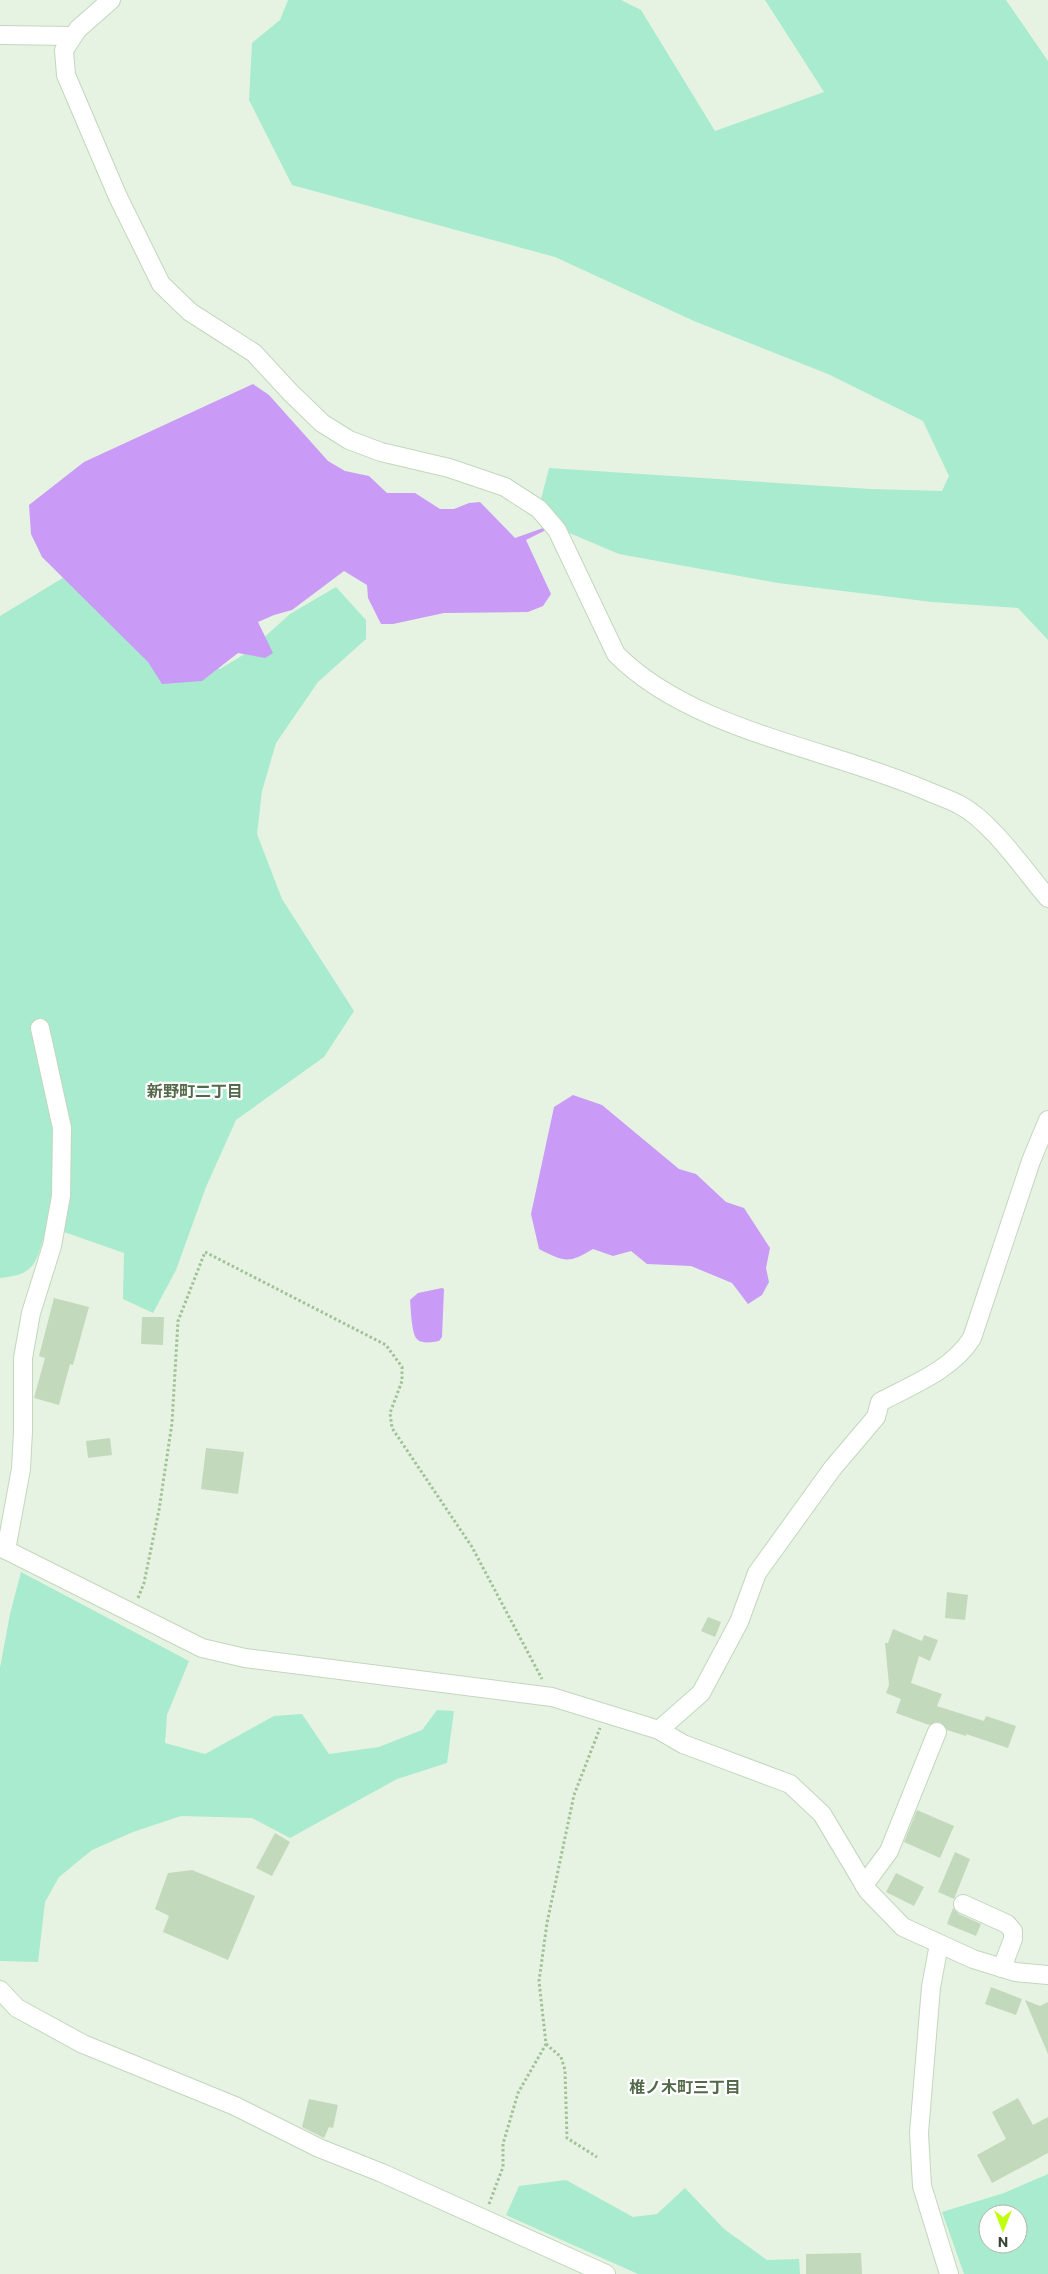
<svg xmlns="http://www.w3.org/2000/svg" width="1048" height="2274" font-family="Commissioner,'Noto Sans JP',sans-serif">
<rect width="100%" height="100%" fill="#e6f3e3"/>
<g fill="#a8ebce" fill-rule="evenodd">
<polygon points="288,0 621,0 641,10 715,131 824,92 765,0 1006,0 1048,61 1048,640 1018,608 932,602 778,583 619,554 536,519 549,468 870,489 942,491 949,476 923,421 828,374 694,321 555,257 292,185 249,100 252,43 280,20"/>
<path d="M71 573 196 664 220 669 248 652 290 614 336 587 366 620V639L318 682 276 743 262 791 257 834 282 899 354 1011 324 1057 236 1120 206 1187 176 1270 153 1313 123 1299 124 1253 64 1232 45 1233C36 1263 35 1275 0 1278V616Z"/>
<polygon points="21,1572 189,1661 167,1715 165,1743 205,1754 274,1716 302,1714 329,1754 379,1747 422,1730 437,1710 454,1711 447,1763 397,1779 290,1838 252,1818 181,1816 133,1832 92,1850 59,1877 45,1902 38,1962 0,1961 0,1668 10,1614"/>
<path d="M1048 2174V2274H964L942 2212 1004 2193ZM988 2214H1018V2244H988Z"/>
<polygon points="566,2180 633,2217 657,2214 685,2188 724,2229 767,2260 799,2259 800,2274 638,2274 506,2215 519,2186"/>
</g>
<g fill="#c99af6">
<polygon points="253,384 269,395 328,461 345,471 369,476 387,493 415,493 440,509 454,509 469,503 480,502 515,538 546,527 548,529 526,540 551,594 543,606 528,612 444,613 393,624 381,624 368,598 367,585 344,571 292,610 274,615 258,622 273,653 265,658 238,653 202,681 162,684 148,662 42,557 31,534 29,505 84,462"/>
<path d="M573 1095 602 1105 679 1169 696 1174 726 1202 744 1208 770 1248 766 1268 769 1282 762 1295 748 1304 732 1283 691 1266 647 1264 631 1251 613 1256 593 1249C568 1264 565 1262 539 1249L531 1214 554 1107Z"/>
<path d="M442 1288 444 1289 442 1337 439 1341C433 1342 423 1344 418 1340 411 1335 411 1308 410 1300L418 1293Z"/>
</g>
<g fill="#c3d9bb">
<polygon points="54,1298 89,1307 73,1365 70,1364 59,1405 34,1398 45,1358 39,1356"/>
<polygon points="142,1317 164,1317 163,1345 141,1344"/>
<polygon points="110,1438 112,1455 88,1458 86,1441"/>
<polygon points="206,1448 244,1452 238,1494 201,1489"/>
<polygon points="947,1592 968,1595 965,1620 945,1618"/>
<polygon points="708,1617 721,1622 715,1637 701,1631"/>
<polygon points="893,1629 922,1641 924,1635 938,1640 930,1661 919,1656 911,1683 942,1694 937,1706 984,1721 986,1716 1016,1726 1008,1748 966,1734 966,1736 947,1730 940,1722 929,1725 896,1713 901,1699 886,1693 889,1685 885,1643 888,1643"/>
<polygon points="917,1810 954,1826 940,1858 904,1842"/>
<polygon points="275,1833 290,1842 272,1876 256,1868"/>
<polygon points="955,1852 970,1859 954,1899 938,1892"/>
<polygon points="192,1870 255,1896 228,1960 163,1932 169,1916 155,1909 168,1873"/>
<polygon points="896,1873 924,1887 914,1906 886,1892"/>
<polygon points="953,1908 959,1914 981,1924 976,1936 947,1924"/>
<polygon points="991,1987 1022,1999 1016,2015 985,2004"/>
<polygon points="1025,2000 1040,2006 1048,2002 1048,2054"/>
<polygon points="1018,2098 1033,2125 1048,2117 1048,2153 992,2183 977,2155 1006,2139 992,2112"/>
<polygon points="309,2099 338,2105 333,2128 329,2127 324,2138 302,2127"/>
<polygon points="861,2253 862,2274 806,2274 806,2254"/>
</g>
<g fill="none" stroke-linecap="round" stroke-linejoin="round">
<defs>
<g id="minor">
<path d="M111 0 78 29 64 50 66 75 118 197 161 284 190 312 254 353 290 392 322 423 349 440 381 452 449 468 505 487 539 509 557 530 616 654C691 730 827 748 925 790 936 795 949 799 960 805 992 822 1024 870 1048 898"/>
<polyline points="0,35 72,36"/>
<polyline points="0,1547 202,1648 245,1658 552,1697 659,1730 683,1744 790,1784 822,1814 868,1891 903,1927 973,1959 1015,1972 1048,1975"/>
<polyline points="6,1550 21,1469 23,1431 23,1358 31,1313 52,1246 61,1196 62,1128 40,1028"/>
<path d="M659 1730 701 1693 739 1622 757 1573 832 1469 876 1417 880 1402C912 1385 952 1370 972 1338L1031 1161 1048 1120"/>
<polyline points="864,1885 889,1851 937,1732"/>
<polyline points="963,1904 1007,1924 1013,1931 1013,1939 1002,1968"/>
<polyline points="939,1944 931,1987 919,2133 922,2186 949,2274"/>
<polyline points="0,1990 17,2008 83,2044 235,2106 319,2148 382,2173 606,2274"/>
</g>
</defs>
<use href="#minor" stroke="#c2d7bc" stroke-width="20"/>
<g stroke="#a0c295" stroke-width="3" stroke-dasharray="2.5 2.5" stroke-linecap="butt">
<polyline points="138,1598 144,1583 159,1510 172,1423 178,1321 205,1252 386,1345 402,1367 402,1381 390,1413 392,1428 472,1547 542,1679"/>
<polyline points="546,2044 561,2057 565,2070 567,2138 597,2157"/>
<polyline points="489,2204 503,2167 503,2144 518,2093 546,2044 539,1981 547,1923 574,1795 600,1728"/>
</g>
<use href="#minor" stroke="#fff" stroke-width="18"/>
</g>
<g text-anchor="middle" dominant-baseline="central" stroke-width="4.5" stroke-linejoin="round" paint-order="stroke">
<g font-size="16" font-weight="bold" fill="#536949" stroke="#fff">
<text x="195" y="1090">新野町二丁目</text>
<text x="685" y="2086">椎ノ木町三丁目</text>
</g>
</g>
<g transform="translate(1003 2229) rotate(180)"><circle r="24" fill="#ffffff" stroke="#afb5ad"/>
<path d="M0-4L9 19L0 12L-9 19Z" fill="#c1ff0f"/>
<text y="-8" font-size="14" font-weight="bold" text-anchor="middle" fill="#384633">N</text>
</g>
</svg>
